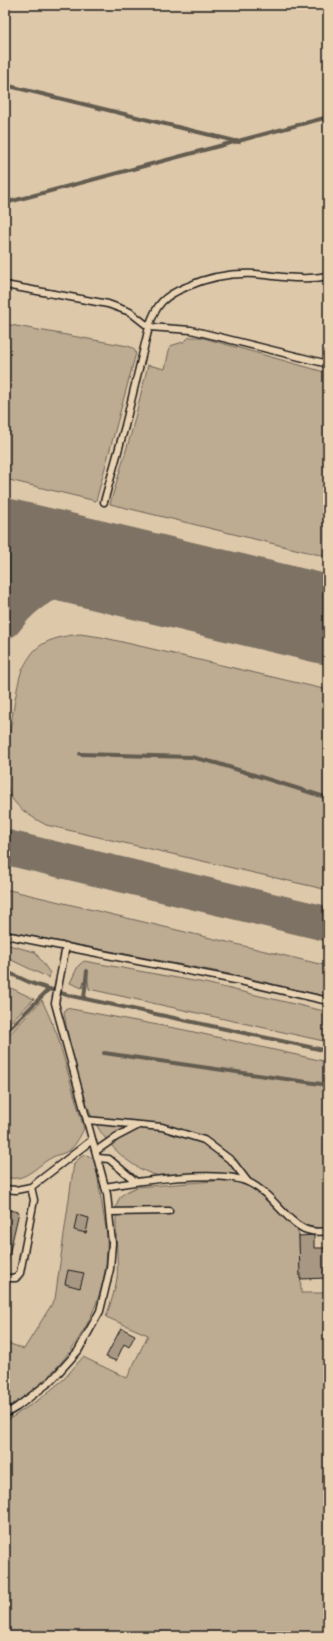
<svg xmlns="http://www.w3.org/2000/svg" width="333" height="1641" font-family="Mynerve,sans-serif">
<rect width="100%" height="100%" fill="#dec8aa"/>
<filter id="ink" filterUnits="userSpaceOnUse"><feTurbulence type="fractalNoise" baseFrequency=".025" numOctaves="2"/><feDisplacementMap in="SourceGraphic" scale="8" xChannelSelector="R" yChannelSelector="G"/><feConvolveMatrix kernelMatrix="1 2 1 2 8 2 1 2 1" color-interpolation-filters="sRGB"/></filter>
<g filter="url(#ink)">
<g fill="#bdab92" stroke="#6c6457">
<polygon points="5,324 128,346 133,348 136,353 96,501 5,479"/>
<polygon points="190,337 200,337 328,373 328,557 110,504 131,434 148,365 165,369 170,346 183,342"/>
<path d="M80 634 101 637 328 690V890L46 825C30 816 13 807 7 788 2 772 15 695 20 676 22 668 28 659 33 652 44 639 64 636 80 634Z"/>
<polygon points="5,889 328,966 328,997 230,974 5,931"/>
<polygon points="5,944 35,952 50,973 49,978 5,957"/>
<polygon points="84,961 205,983 328,1012 328,1042 89,989 87,972 82,988 70,983 78,966"/>
<polygon points="5,985 34,999 5,1027"/>
<path d="M42 1000 57 1034 84 1129C80 1136 77 1143 71 1149 65 1154 58 1154 51 1158 35 1167 25 1183 5 1177V1039Z"/>
<path d="M66 1008 185 1030 328 1062V1228C294 1233 280 1195 254 1181 229 1168 197 1176 170 1177 136 1177 102 1142 90 1112 77 1081 69 1044 64 1012Z"/>
<path d="M87 1155 95 1160C98 1179 101 1198 104 1217 105 1224 107 1231 107 1238 110 1309 65 1374 5 1409V1342L24 1349 55 1299 74 1163 82 1156Z"/>
<path d="M227 1180C257 1184 279 1208 297 1230L299 1236 301 1293H328V1636H5V1422L41 1398 64 1379 83 1357 127 1378 148 1335 106 1317C110 1305 115 1291 117 1278 119 1261 113 1212 118 1201 121 1193 130 1190 137 1187Z"/>
</g>
<g fill="none" stroke-linecap="round" stroke-linejoin="round">
<g stroke="#635c50" stroke-width="4">
<polyline points="5,85 239,142"/>
<polyline points="5,203 328,117"/>
<polyline points="80,754 191,757 216,763 328,798"/>
<polyline points="5,971 31,983 67,995 328,1051"/>
<polyline points="84,998 87,971"/>
<polyline points="5,1033 49,989"/>
<polyline points="104,1053 328,1085"/>
</g>
<g stroke="#7d7263" stroke-width="35">
<path d="M5 621C43 569 81 577 139 575"/>
<polyline points="5,847 328,924"/>
</g>
<polyline stroke="#7d7263" stroke-width="89" points="5,543 328,620"/>
</g>
<g fill="#a89782" stroke="#1c1c1c">
<polygon points="5,1209 19,1212 6,1268 5,1268"/>
<polygon points="77,1215 89,1218 86,1233 74,1230"/>
<polygon points="314,1235 314,1248 328,1248 328,1278 300,1279 299,1236"/>
<polygon points="68,1270 84,1273 80,1288 65,1284"/>
<polygon points="121,1328 135,1335 129,1347 124,1344 116,1361 106,1357"/>
</g>
<g fill="none" stroke-linecap="round" stroke-linejoin="round">
<defs>
<g id="service">
<polyline points="5,285 108,304 130,312 149,327 191,330 328,364"/>
<path d="M104 502 125 426 149 327C156 304 164 296 186 287 208 277 231 273 255 274 279 276 304 281 328 276"/>
<polyline points="5,935 240,981 328,1001"/>
<polyline points="87,1120 162,1127 204,1140 232,1161 248,1182"/>
<polyline points="96,1151 116,1137 137,1126"/>
<polyline points="98,1158 109,1159 135,1181"/>
<path d="M105 1187C137 1181 221 1169 248 1182 272 1193 288 1224 307 1230 313 1232 321 1232 328 1231"/>
<polyline points="5,1189 16,1190 31,1187 92,1140"/>
<polyline points="110,1212 169,1211"/>
<polyline points="5,1278 16,1278 20,1273 34,1200 31,1187"/>
<polyline points="5,1414 17,1407 51,1381 78,1351 100,1311 110,1269 112,1243 107,1194 55,1003 66,946"/>
</g>
</defs>
<use href="#service" stroke="#1c1c1c" stroke-width="9"/>
<use href="#service" stroke="#ead3b3" stroke-width="6"/>
</g>
</g>
<rect width="333" height="1641" fill="none" stroke="#ead3b3" stroke-width="20"/>
<rect x="10" y="10" width="313" height="1621" fill="none" stroke="#1c1c1c" stroke-width="1.5" filter="url(#ink)"/>
</svg>
